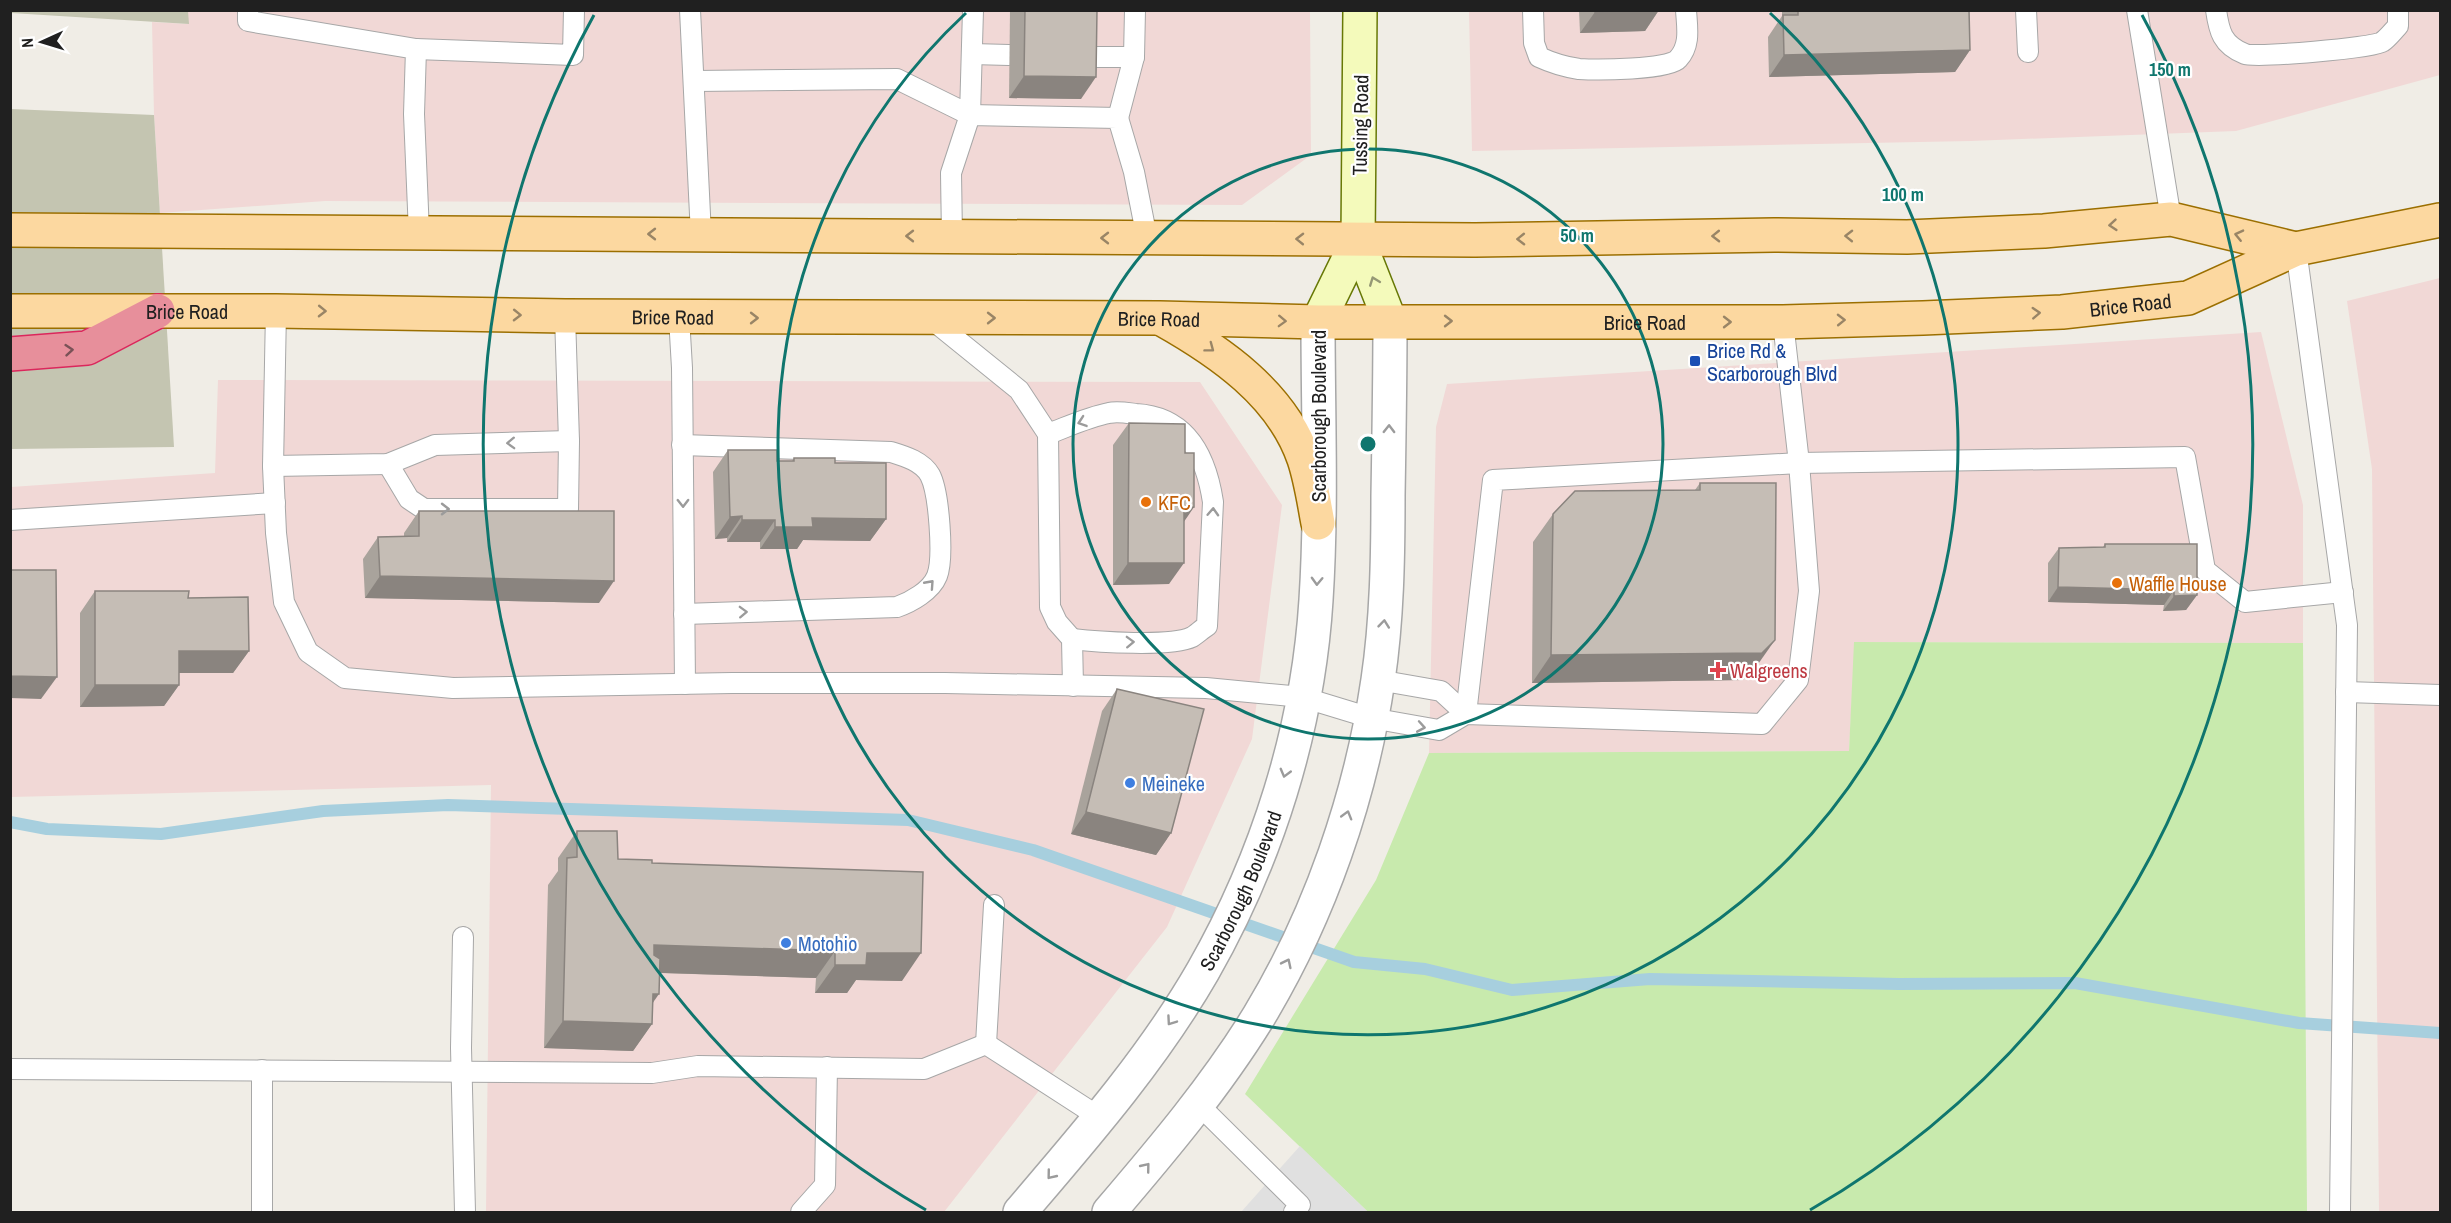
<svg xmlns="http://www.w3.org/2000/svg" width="2451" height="1223" font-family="'Archivo Narrow',sans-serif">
<rect width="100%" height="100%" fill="#f0ede6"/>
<g fill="#f1d8d6">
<polygon points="188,10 1310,11 1311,155 1242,205 325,201 160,213 154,115 152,22 188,24"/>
<polygon points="1469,11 2440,11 2440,75 2236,131 1971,141 1472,151"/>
<polygon points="2440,278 2440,1212 2379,1212 2372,469 2347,301"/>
<polygon points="2261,332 2303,505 2303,643 1855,642 1849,751 1429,753 1436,427 1447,384"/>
<polygon points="218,380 1200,382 1282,505 1252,739 1167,927 944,1212 486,1212 491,785 11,797 11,487 215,473"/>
</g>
<g fill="#c4c5b1">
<polygon points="10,11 188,11 189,24 11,13"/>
<polygon points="11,109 154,115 174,447 11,449"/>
</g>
<polygon fill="#c8eaad" points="1854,642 2303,643 2307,1212 1368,1212 1245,1094 1376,880 1429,753 1849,751"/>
<polygon fill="#e0e0e0" points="1300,1146 1368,1212 1241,1212"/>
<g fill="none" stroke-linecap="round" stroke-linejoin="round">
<polyline stroke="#a7cfde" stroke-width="12" points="10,822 47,829 161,834 323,811 448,805 908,820 1033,850 1354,962 1425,969 1512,990 1650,979 1899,984 2075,983 2299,1023 2440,1033"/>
<defs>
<g id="service">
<polyline points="248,10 248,21 416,49 414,114 419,233"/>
<polyline points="690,10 701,235"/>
<path d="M1533 10 1534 43 1539 57C1552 63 1565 67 1579 69 1596 70 1669 70 1678 59 1691 45 1687 27 1686 10"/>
<polyline points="2026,10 2028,52"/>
<polyline points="2137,10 2171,219"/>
<path d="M2216 10C2219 31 2222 45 2245 54 2255 58 2374 48 2382 42 2388 38 2393 31 2398 26V10"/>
<polyline points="416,49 573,55 574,10"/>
<polyline points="972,54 1009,55"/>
<polyline points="1081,57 1134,57"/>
<polyline points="695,81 897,79 970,115 973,10"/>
<polyline points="1118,118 1134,57 1135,10"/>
<polyline points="952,237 951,173 970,115 1118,118 1134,172 1147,238"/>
<polyline points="2296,249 2347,625 2340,1212"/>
<polyline points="276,311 273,466 276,533 284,602 308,652 345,678 453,688 732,683 945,683 1206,688 1302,697 1371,718 1439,730 1466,714 1762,724 1798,680 1809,591 1799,463 1783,322"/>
<polyline points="679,317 682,368 685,684"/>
<polyline points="930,318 1019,390 1048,434 1050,607 1057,622 1072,639 1073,686"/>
<path d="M1048 434C1067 427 1088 417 1109 413 1117 411 1128 413 1136 414 1187 417 1206 456 1213 502L1207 626C1202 629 1197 634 1192 637 1171 647 1097 642 1072 639"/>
<path d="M682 445 891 452C904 456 922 461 930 475 939 492 944 558 937 576 931 591 911 602 897 607L684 614"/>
<polyline points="388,464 409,499 424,509 568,509 569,441 565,316"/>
<polyline points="273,466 388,464 435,445 569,441"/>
<polyline points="10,520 275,503"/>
<polyline points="1378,680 1441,691 1466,714"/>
<polyline points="2346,692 2440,695"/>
<polyline points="1466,714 1493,480 1799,463 2185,457 2205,570 2245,602 2343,592"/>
<polyline points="463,937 461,1048 465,1212"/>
<polyline points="986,1044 994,905"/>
<polyline points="10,1069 652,1073 698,1066 924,1069 986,1044 1099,1117"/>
<polyline points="1198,1104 1300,1205 1294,1212"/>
<polyline points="262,1212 262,1070"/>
<polyline points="801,1212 825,1185 827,1067"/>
</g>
<g id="tertiary">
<path id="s1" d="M1020 1212C1085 1136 1153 1058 1203 971 1267 859 1308 729 1316 600 1322 508 1318 414 1318 322"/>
<path d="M1109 1212C1162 1150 1216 1086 1259 1016 1320 915 1361 796 1378 680 1387 619 1388 557 1388 496 1389 438 1390 379 1390 321"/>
</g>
<g id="secondary">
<polyline points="1360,10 1358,240 1390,321"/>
<polyline points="1318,322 1358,240"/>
</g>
<g id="primary">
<polyline points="10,230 1475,240 1774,235 1907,237 2044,231 2171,219 2296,249"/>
<path id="s2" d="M10 311H276L565 316 1160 318 1318 322H1783L1923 318 2062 312 2188 298 2296 249 2440 220"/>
<path d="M1162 319C1219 351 1282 394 1304 459 1311 480 1314 502 1318 523"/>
</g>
<polyline id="motorway" points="10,354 87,348 158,311"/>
</defs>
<use href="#service" stroke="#a7a7a7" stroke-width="22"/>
<use href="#tertiary" stroke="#a7a7a7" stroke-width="36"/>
<use href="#secondary" stroke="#677805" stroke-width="36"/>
<use href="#primary" stroke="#9b6f00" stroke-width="36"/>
<use href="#motorway" stroke="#db275c" stroke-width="36"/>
<use href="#service" stroke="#fff" stroke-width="20"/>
<use href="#tertiary" stroke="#fff" stroke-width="33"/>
<use href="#secondary" stroke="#f4fabb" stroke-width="33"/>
<use href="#primary" stroke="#fcd8a0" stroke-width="33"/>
<use href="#motorway" stroke="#e78f9b" stroke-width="33"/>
</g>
<g fill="#a9a39c">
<polygon points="1010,10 1097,10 1081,99 1009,98"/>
<polygon points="1579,10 1659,10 1645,31 1580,33"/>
<polygon points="1782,10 1969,10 1970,50 1955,72 1769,77 1768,37 1782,16"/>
<polygon points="1129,423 1185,453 1194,507 1184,521 1169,584 1113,585 1113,445"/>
<polygon points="728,450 777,461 792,461 794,458 835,463 886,519 870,541 803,540 797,549 760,549 760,542 727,542 727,538 715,539 713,472"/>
<polygon points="1700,483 1756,667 1743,680 1532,683 1533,542 1553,514 1695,490"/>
<polygon points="419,511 599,603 365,598 363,559 378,537 404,536 404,533"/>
<polygon points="2105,544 2197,595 2186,610 2163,611 2164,605 2048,602 2048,563 2059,548 2103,547"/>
<polygon points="95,591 188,598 249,651 233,673 179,673 179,685 164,706 80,707 80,613"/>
<polygon points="1117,689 1171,833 1156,855 1071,834 1102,711"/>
<polygon points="577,831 618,859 652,863 902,981 856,980 847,993 815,993 816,978 660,973 653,1003 652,1024 633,1051 544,1048 548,885 558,871 558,858"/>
</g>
<g fill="#8a847f">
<polygon points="1631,10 1659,10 1645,31 1580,33 1595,12"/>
<polygon points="1970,50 1955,72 1769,77 1784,55"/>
<polygon points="1024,76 1096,77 1081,99 1009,98"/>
<polygon points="1194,507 1179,529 1184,508"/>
<polygon points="742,516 727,538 715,539 730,517"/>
<polygon points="812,518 886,519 870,541 803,540 797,549 760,549 775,527"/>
<polygon points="742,520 775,520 760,542 727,542"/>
<polygon points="1128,563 1184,563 1169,584 1113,585"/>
<polygon points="380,576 614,581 599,603 365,598"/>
<polygon points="2058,587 2174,590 2164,605 2048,602"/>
<polygon points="2197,595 2186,610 2163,611 2174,596"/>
<polygon points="1775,640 1756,667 1743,680 1532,683 1551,655"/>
<polygon points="179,651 249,651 233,673 164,673"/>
<polygon points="10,676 57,677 41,699 10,698"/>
<polygon points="95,685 179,685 164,706 80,707"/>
<polygon points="1086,812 1171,833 1156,855 1071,834"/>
<polygon points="654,945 835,951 816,978 635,972"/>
<polygon points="867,953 921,953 902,981 856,980 847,993 815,993 835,965"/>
<polygon points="653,994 659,994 640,1021"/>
<polygon points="563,1021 652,1024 633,1051 544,1048"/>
</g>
<g fill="#c5bdb5" stroke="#8a847f" stroke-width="1.5">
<polygon points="1025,10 1097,10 1096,77 1024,76"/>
<polygon points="1595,10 1631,10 1595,12"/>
<polygon points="1798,10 1969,10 1970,50 1784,55 1783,15 1798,15"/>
<polygon points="1129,423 1185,424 1185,453 1194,453 1194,507 1184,508 1184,563 1128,563"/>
<polygon points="728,450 777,450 777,461 794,461 794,458 835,458 835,463 886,463 886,519 812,518 813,527 775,527 775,520 742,520 742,516 730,517"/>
<polygon points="1700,483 1776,483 1775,640 1762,653 1551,655 1553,514 1575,491 1700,490"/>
<polygon points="419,511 614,511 614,581 380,576 378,537 419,536"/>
<polygon points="2105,544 2197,544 2197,595 2174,596 2174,590 2058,587 2059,548 2105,547"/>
<polygon points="10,570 56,570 57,677 10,676"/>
<polygon points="95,591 189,591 188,598 248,597 249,651 179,651 179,685 95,685"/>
<polygon points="1117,689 1204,709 1171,833 1086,812"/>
<polygon points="577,831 617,831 618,859 652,860 652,863 923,872 921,953 867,953 866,965 835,965 835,951 654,945 654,955 660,959 659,994 653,994 652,1024 563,1021 567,858 577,857"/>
</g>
<defs><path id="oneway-chevron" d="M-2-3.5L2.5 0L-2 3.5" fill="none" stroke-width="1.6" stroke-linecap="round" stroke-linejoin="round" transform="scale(1.5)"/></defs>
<g stroke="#998566">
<use href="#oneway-chevron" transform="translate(2113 225) rotate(175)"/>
<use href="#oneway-chevron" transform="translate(652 234) rotate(-180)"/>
<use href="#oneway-chevron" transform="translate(2239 235) rotate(-167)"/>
<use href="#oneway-chevron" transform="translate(910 236) rotate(-180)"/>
<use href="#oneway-chevron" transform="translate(1716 236) rotate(179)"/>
<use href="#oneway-chevron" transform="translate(1849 236) rotate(-179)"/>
<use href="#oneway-chevron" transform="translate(1105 238) rotate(-180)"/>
<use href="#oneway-chevron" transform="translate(1300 239) rotate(-179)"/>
<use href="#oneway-chevron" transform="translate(1521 239) rotate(179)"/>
<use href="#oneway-chevron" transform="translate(322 311) rotate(1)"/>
<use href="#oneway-chevron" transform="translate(2036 313) rotate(-3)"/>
<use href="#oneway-chevron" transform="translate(517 315) rotate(1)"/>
<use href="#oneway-chevron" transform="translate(754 318)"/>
<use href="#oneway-chevron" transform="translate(991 318)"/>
<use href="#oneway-chevron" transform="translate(1841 320) rotate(-1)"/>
<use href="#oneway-chevron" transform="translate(1282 321) rotate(2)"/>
<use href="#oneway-chevron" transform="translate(1448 321)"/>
<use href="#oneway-chevron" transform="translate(1727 322)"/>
<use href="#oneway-chevron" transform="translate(1210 348) rotate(37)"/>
</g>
<use stroke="#959875" href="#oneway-chevron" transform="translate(1374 281) rotate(-111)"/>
<use stroke="#7a5257" href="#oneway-chevron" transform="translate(69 350) rotate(-5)"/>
<g stroke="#9b9b9b">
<use href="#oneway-chevron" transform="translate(1082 422) rotate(161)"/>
<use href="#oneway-chevron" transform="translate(1389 429) rotate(-89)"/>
<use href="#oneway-chevron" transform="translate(511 443) rotate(178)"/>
<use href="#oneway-chevron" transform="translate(683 503) rotate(89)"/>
<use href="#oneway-chevron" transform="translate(445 509)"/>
<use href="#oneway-chevron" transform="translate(1213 512) rotate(-87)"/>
<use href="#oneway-chevron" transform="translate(1317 581) rotate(92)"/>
<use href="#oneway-chevron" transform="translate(930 584) rotate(-48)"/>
<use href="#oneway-chevron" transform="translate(743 612) rotate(-2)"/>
<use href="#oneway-chevron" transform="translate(1384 624) rotate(-84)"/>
<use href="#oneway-chevron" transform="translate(1130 642) rotate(-2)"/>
<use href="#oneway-chevron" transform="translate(1421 727) rotate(10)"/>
<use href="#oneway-chevron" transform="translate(1285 773) rotate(105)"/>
<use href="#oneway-chevron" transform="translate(1347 815) rotate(-74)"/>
<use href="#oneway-chevron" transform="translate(1287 963) rotate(-64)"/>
<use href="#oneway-chevron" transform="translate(1171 1021) rotate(125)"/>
<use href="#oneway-chevron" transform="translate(1146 1167) rotate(-51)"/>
<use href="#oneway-chevron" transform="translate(1051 1175) rotate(129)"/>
</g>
<g fill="none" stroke="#0f766e" stroke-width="3">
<circle cx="1368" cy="444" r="295"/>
<path d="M1770 13A590 590 0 1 1 966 13"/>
<path d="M926 1210A885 885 0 0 1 594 15M2142 15A885 885 0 0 1 1810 1210"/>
</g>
<rect fill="#1a4fb4" stroke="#fff" stroke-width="2" x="1689" y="355" width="12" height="12" rx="3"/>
<g fill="#e8710a" stroke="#fff" stroke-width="2">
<circle cx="1146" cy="502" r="6"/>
<circle cx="2117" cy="583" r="6"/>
</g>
<path fill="#e0444e" stroke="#fff" stroke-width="2" d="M1715 661h6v6h6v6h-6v6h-6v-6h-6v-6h6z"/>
<g fill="#3f7fe0" stroke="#fff" stroke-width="2">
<circle cx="1130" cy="783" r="6"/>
<circle cx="786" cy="943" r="6"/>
</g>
<g text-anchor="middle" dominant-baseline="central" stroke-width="4.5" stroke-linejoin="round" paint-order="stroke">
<g font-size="20" fill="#202020" stroke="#fff">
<text transform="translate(1360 125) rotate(-89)">Tussing Road</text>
<text stroke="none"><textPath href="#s2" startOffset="2121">Brice Road</textPath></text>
<text stroke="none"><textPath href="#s2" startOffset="177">Brice Road</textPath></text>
<text stroke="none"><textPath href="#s2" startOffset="663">Brice Road</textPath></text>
<text stroke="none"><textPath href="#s2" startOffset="1149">Brice Road</textPath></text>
<text stroke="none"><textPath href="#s2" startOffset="1635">Brice Road</textPath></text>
<text transform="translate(1318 416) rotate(-90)">Scarborough Boulevard</text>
<text stroke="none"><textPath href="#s1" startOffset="392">Scarborough Boulevard</textPath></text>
</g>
<g font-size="20" fill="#164399" stroke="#fff" text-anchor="start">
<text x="1707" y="350">Brice Rd &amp;<tspan x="1707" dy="23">Scarborough Blvd</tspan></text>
</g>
<g font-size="20" fill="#c56008" stroke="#fff" text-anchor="start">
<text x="1158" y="502">KFC</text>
<text x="2129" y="583">Waffle House</text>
</g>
<g font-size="20" fill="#be3a42" stroke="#fff" text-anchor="start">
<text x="1730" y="670">Walgreens</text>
</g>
<g font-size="20" fill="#366cbe" stroke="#fff" text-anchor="start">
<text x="1142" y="783">Meineke</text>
<text x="798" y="943">Motohio</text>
</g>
</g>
<circle cx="1368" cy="444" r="9" fill="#0f766e" stroke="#fff" stroke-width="3"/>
<g font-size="18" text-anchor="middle" font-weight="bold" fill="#0f766e" stroke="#fff" stroke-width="4.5" stroke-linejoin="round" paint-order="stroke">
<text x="2170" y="76">150 m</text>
<text x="1903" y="201">100 m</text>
<text x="1577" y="242">50 m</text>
</g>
<rect width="2451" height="1223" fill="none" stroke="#202020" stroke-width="24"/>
<g transform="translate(42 42) rotate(266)" stroke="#ffffff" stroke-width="4.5" paint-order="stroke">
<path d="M0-4.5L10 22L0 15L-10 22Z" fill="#202020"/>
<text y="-9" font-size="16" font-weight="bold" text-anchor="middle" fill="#202020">N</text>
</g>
</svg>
